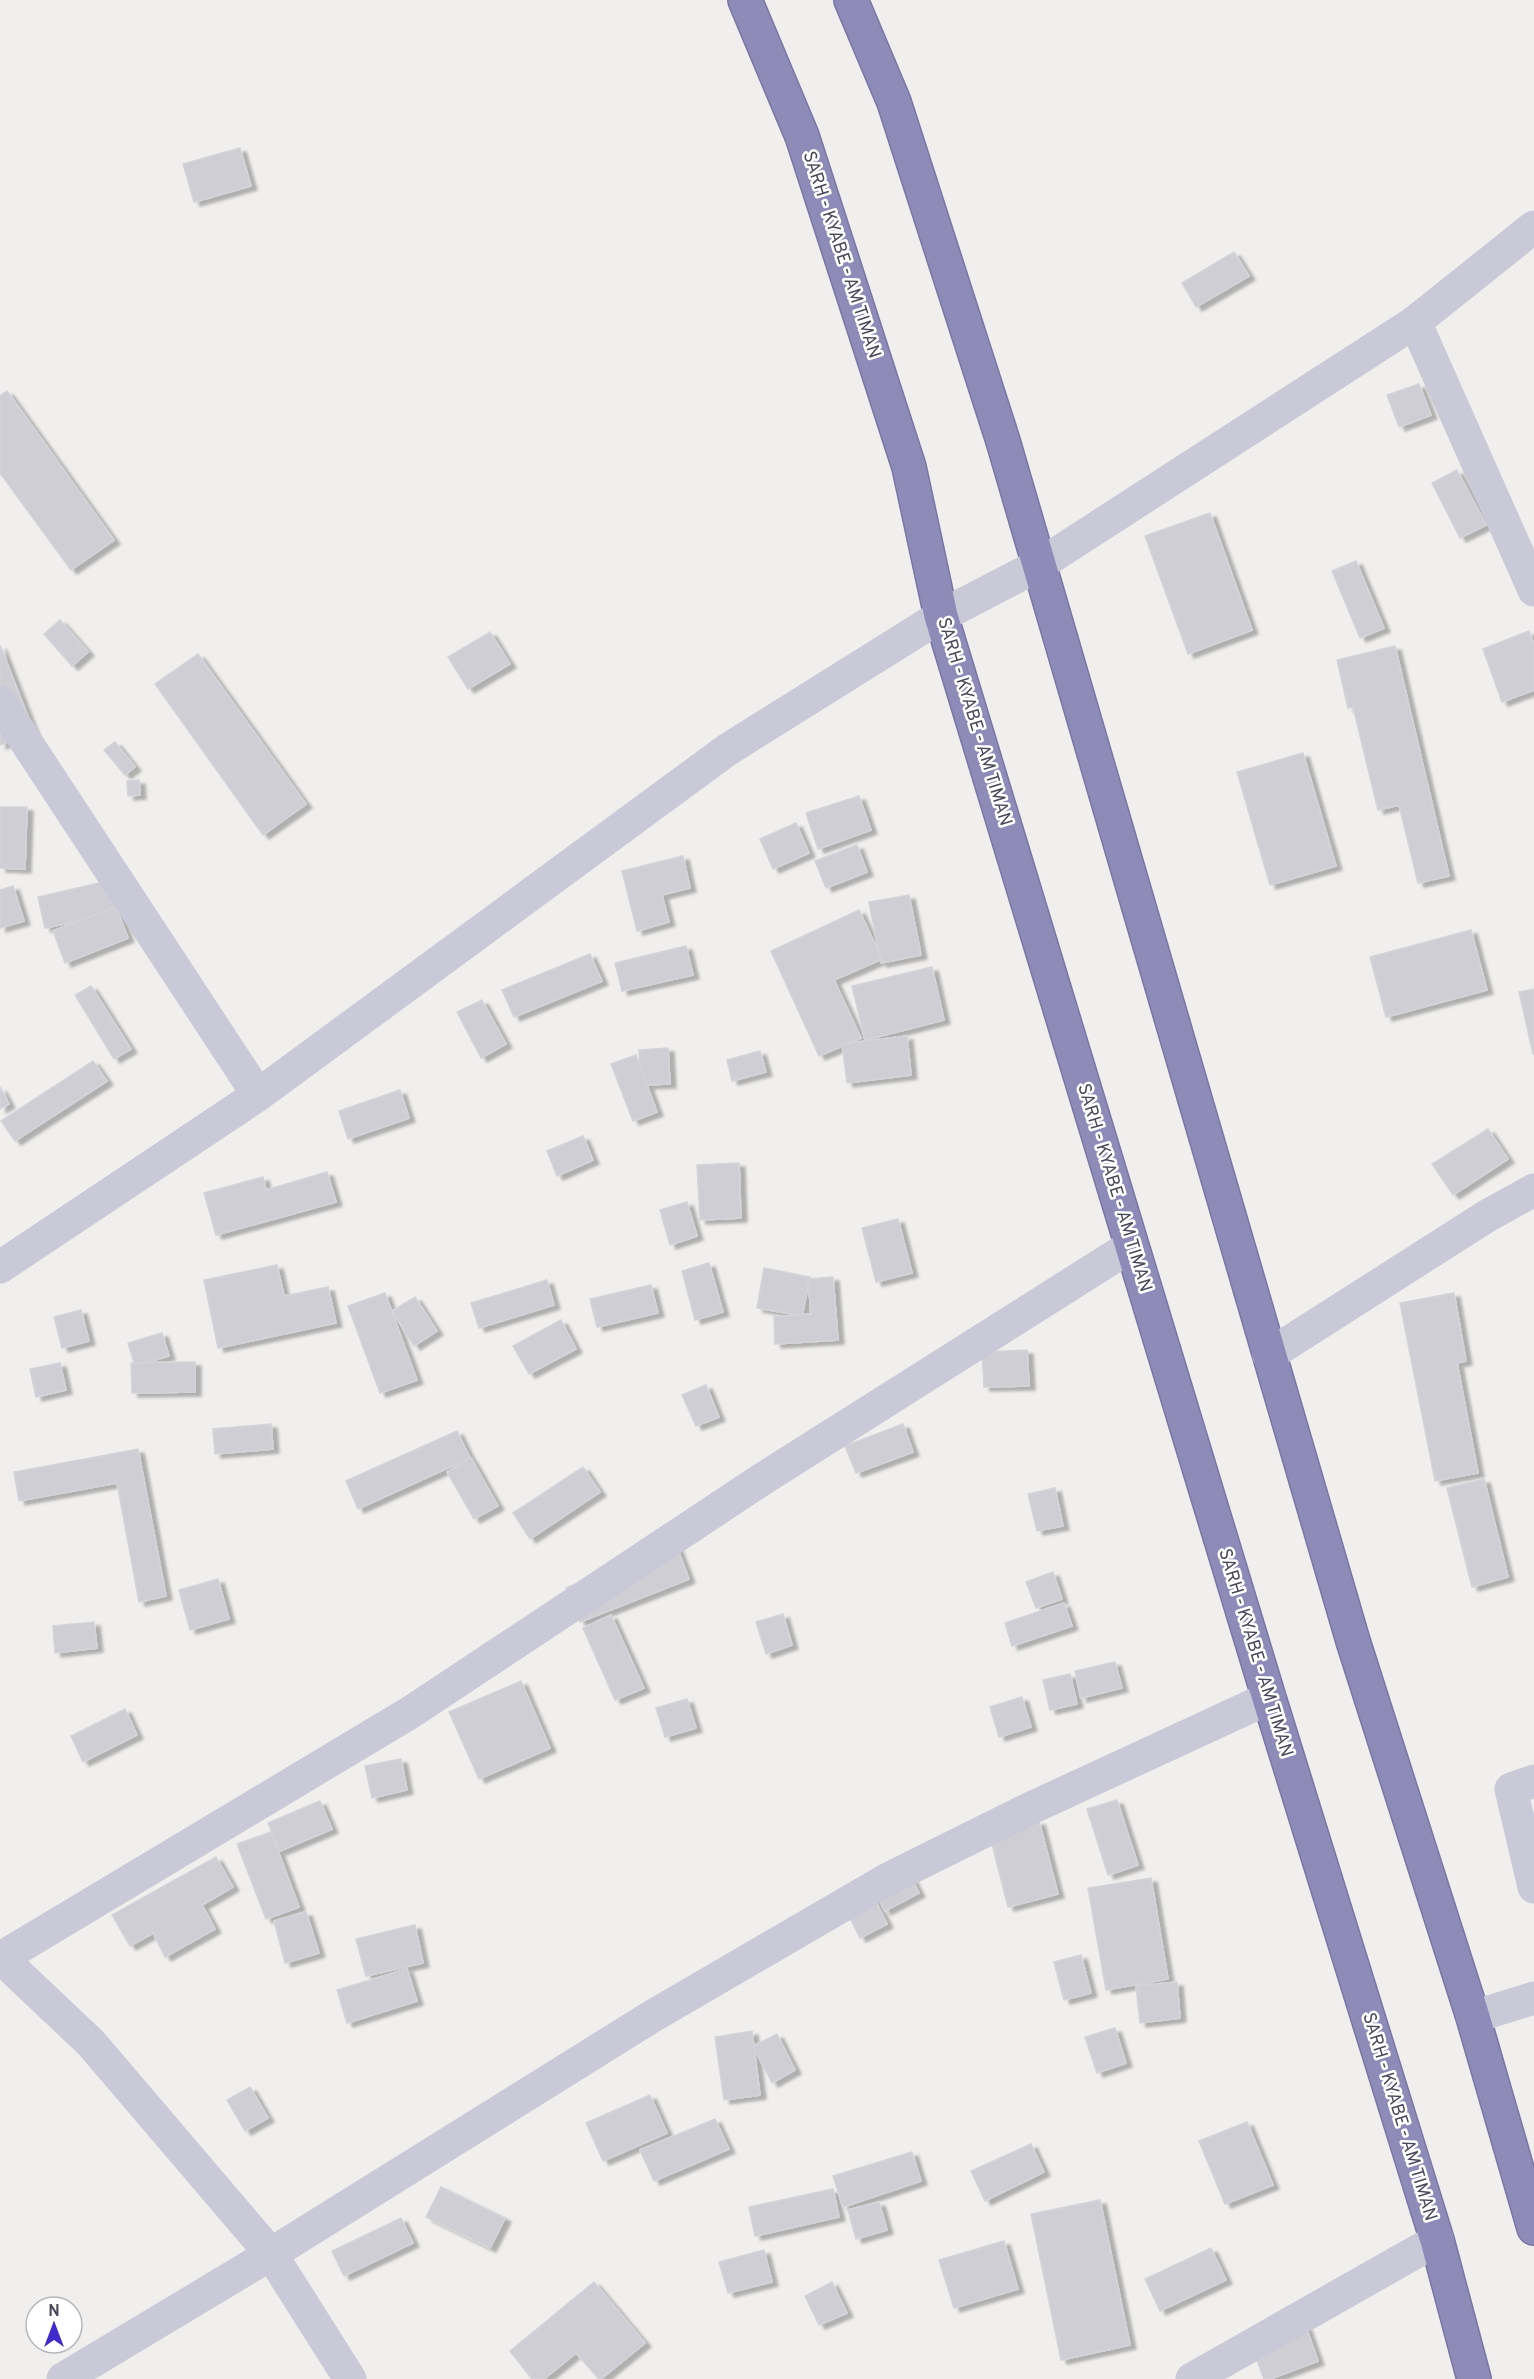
<svg xmlns="http://www.w3.org/2000/svg" width="1534" height="2379" font-family="Overpass,sans-serif">
<defs>
<filter id="shadow"><feDropShadow dx="6" dy="4" stdDeviation="1.5" flood-color="#0004"/></filter>
</defs>
<rect width="100%" height="100%" fill="#f0efee"/>
<g fill="#cfced5" stroke="#d4d3d9" stroke-width="1.5" filter="url(#shadow)">
<polygon points="240,148 251,186 194,202 183,164"/>
<polygon points="1234,252 1249,276 1196,307 1182,283"/>
<polygon points="1419,384 1431,415 1399,427 1387,395"/>
<polygon points="7,391 114,540 71,570 0,473 0,396"/>
<polygon points="1457,470 1486,525 1460,538 1432,483"/>
<polygon points="1210,513 1252,630 1188,654 1145,536"/>
<polygon points="1356,561 1384,628 1360,638 1332,571"/>
<polygon points="60,620 88,652 72,666 44,634"/>
<polygon points="1529,631 1534,645 1534,690 1502,702 1483,649"/>
<polygon points="490,632 510,664 468,689 448,657"/>
<polygon points="0,645 34,732 0,745"/>
<polygon points="1395,646 1449,876 1418,883 1399,805 1378,810 1353,707 1348,708 1337,660"/>
<polygon points="198,654 306,804 263,835 155,684"/>
<polygon points="115,742 135,767 125,775 104,750"/>
<polygon points="1303,753 1336,866 1270,885 1237,772"/>
<polygon points="139,780 140,795 128,796 127,781"/>
<polygon points="859,796 871,830 818,849 806,813"/>
<polygon points="0,807 27,807 25,869 0,868"/>
<polygon points="796,823 809,853 773,869 760,839"/>
<polygon points="857,845 867,872 826,888 815,861"/>
<polygon points="683,856 690,888 662,895 669,922 637,931 622,871"/>
<polygon points="108,881 115,913 45,928 38,897"/>
<polygon points="13,886 24,921 0,928 0,890"/>
<polygon points="909,895 921,955 881,963 869,902"/>
<polygon points="116,907 128,938 65,963 53,931"/>
<polygon points="859,910 882,959 834,980 861,1038 819,1056 771,951"/>
<polygon points="1471,930 1487,990 1386,1017 1370,957"/>
<polygon points="686,946 693,975 622,991 615,963"/>
<polygon points="590,954 602,981 514,1017 502,990"/>
<polygon points="932,967 944,1020 865,1040 852,986"/>
<polygon points="91,986 131,1049 114,1059 75,995"/>
<polygon points="1534,989 1534,1054 1533,1054 1519,992"/>
<polygon points="482,1000 506,1044 481,1058 457,1012"/>
<polygon points="907,1036 911,1075 847,1083 842,1044"/>
<polygon points="668,1048 670,1084 641,1085 639,1050"/>
<polygon points="760,1051 766,1072 732,1081 727,1060"/>
<polygon points="636,1055 657,1112 633,1121 611,1064"/>
<polygon points="93,1061 107,1081 15,1141 1,1121"/>
<polygon points="0,1087 9,1104 0,1109"/>
<polygon points="400,1090 409,1118 348,1139 339,1111"/>
<polygon points="1488,1129 1508,1159 1453,1195 1432,1164"/>
<polygon points="583,1136 593,1160 557,1176 547,1151"/>
<polygon points="739,1163 741,1218 700,1220 697,1165"/>
<polygon points="327,1172 336,1202 216,1235 204,1193 263,1177 266,1190"/>
<polygon points="687,1202 697,1236 670,1245 660,1210"/>
<polygon points="898,1219 912,1273 876,1282 862,1228"/>
<polygon points="709,1263 723,1312 695,1320 682,1271"/>
<polygon points="277,1265 284,1296 328,1287 336,1323 218,1348 204,1280"/>
<polygon points="764,1268 810,1277 802,1316 757,1308"/>
<polygon points="833,1277 838,1340 775,1344 774,1317 811,1314 808,1279"/>
<polygon points="547,1280 554,1305 479,1328 471,1303"/>
<polygon points="651,1285 658,1313 597,1327 590,1299"/>
<polygon points="385,1293 417,1380 380,1393 348,1306"/>
<polygon points="1454,1293 1466,1361 1457,1363 1478,1473 1435,1481 1400,1303"/>
<polygon points="415,1297 437,1331 414,1346 392,1311"/>
<polygon points="81,1310 89,1341 62,1348 54,1317"/>
<polygon points="561,1320 576,1349 529,1374 513,1346"/>
<polygon points="162,1333 169,1356 135,1366 128,1343"/>
<polygon points="1027,1350 1029,1386 984,1387 982,1352"/>
<polygon points="195,1362 195,1392 132,1393 131,1363"/>
<polygon points="60,1363 66,1390 36,1397 30,1369"/>
<polygon points="706,1385 719,1417 696,1426 682,1395"/>
<polygon points="271,1424 273,1449 215,1454 213,1429"/>
<polygon points="903,1424 913,1452 856,1473 845,1446"/>
<polygon points="457,1431 470,1458 358,1509 346,1481"/>
<polygon points="138,1449 166,1596 139,1602 117,1483 19,1501 14,1472"/>
<polygon points="471,1458 498,1506 474,1519 447,1472"/>
<polygon points="583,1467 600,1492 530,1539 513,1513"/>
<polygon points="1484,1479 1508,1577 1472,1587 1447,1488"/>
<polygon points="1055,1488 1063,1526 1037,1531 1028,1494"/>
<polygon points="676,1545 689,1579 580,1622 566,1588"/>
<polygon points="1053,1572 1062,1599 1036,1608 1026,1582"/>
<polygon points="218,1579 229,1619 190,1630 179,1590"/>
<polygon points="1064,1603 1072,1626 1012,1646 1005,1623"/>
<polygon points="783,1614 792,1645 766,1654 756,1622"/>
<polygon points="611,1615 644,1688 615,1700 583,1628"/>
<polygon points="94,1622 97,1648 55,1653 53,1626"/>
<polygon points="1115,1662 1122,1688 1081,1698 1075,1671"/>
<polygon points="1070,1674 1077,1704 1050,1710 1043,1680"/>
<polygon points="521,1681 550,1748 479,1779 449,1712"/>
<polygon points="1022,1697 1031,1727 999,1737 990,1707"/>
<polygon points="687,1699 696,1728 665,1737 656,1708"/>
<polygon points="125,1709 137,1735 83,1762 71,1736"/>
<polygon points="401,1759 407,1790 372,1798 365,1766"/>
<polygon points="1117,1800 1138,1865 1108,1875 1087,1809"/>
<polygon points="320,1801 332,1829 280,1851 268,1823"/>
<polygon points="1039,1821 1058,1894 1008,1907 989,1832"/>
<polygon points="271,1832 299,1907 266,1919 237,1844"/>
<polygon points="216,1857 233,1887 202,1905 215,1929 165,1957 153,1933 130,1946 112,1915"/>
<polygon points="904,1864 919,1893 885,1911 870,1881"/>
<polygon points="1151,1878 1168,1979 1106,1990 1088,1888"/>
<polygon points="872,1894 887,1924 860,1938 845,1908"/>
<polygon points="306,1912 319,1953 285,1963 274,1921"/>
<polygon points="415,1925 423,1963 366,1976 356,1939"/>
<polygon points="1081,1955 1091,1993 1064,2000 1054,1962"/>
<polygon points="407,1969 417,2001 347,2023 337,1990"/>
<polygon points="1177,1982 1180,2018 1140,2023 1136,1986"/>
<polygon points="1115,2028 1126,2063 1097,2073 1085,2037"/>
<polygon points="752,2031 760,2095 724,2100 715,2037"/>
<polygon points="777,2034 795,2070 772,2083 753,2046"/>
<polygon points="250,2087 268,2118 245,2131 227,2100"/>
<polygon points="650,2095 667,2133 603,2161 586,2123"/>
<polygon points="715,2119 729,2149 654,2181 640,2150"/>
<polygon points="1247,2122 1273,2185 1225,2204 1199,2141"/>
<polygon points="1031,2144 1044,2172 985,2201 971,2171"/>
<polygon points="912,2152 921,2181 843,2207 833,2176"/>
<polygon points="441,2187 505,2218 490,2248 426,2217"/>
<polygon points="833,2189 839,2217 755,2236 749,2207"/>
<polygon points="1100,2200 1130,2345 1061,2360 1031,2214"/>
<polygon points="879,2202 887,2230 856,2239 848,2210"/>
<polygon points="401,2218 413,2243 344,2276 332,2251"/>
<polygon points="1004,2241 1018,2289 954,2308 939,2260"/>
<polygon points="1211,2248 1226,2280 1160,2311 1145,2279"/>
<polygon points="764,2250 772,2282 728,2293 719,2262"/>
<polygon points="594,2282 645,2343 601,2379 599,2379 576,2353 544,2379 532,2379 510,2351"/>
<polygon points="832,2282 847,2313 819,2325 805,2296"/>
<polygon points="1302,2316 1318,2361 1270,2379 1264,2379 1248,2336"/>
</g>
<g fill="none" stroke-linecap="round" stroke-linejoin="round">
<defs>
<g id="highway">
<polyline points="745,0 802,136 909,467 941,616 1269,1698 1437,2240 1474,2379"/>
<polyline points="851,0 894,102 1003,441 1353,1641 1473,2017 1534,2228"/>
</g>
</defs>
<use href="#highway" stroke="#7a76a4" stroke-width="36"/>
<g stroke="#c9c9d7" stroke-width="33">
<polyline points="1415,322 1534,590"/>
<polyline points="0,702 258,1095"/>
<polyline points="0,1267 258,1095 727,750 941,616 1039,565 1415,322 1534,227"/>
<polyline points="1269,1355 1487,1216 1534,1190"/>
<polyline points="1534,1781 1511,1789 1534,1887"/>
<polyline points="0,1957 91,2043 271,2254 350,2379"/>
<polyline points="1,1958 411,1712 761,1480 1131,1246"/>
<polyline points="1473,2017 1534,1998"/>
<polyline points="63,2379 271,2254 651,2017 888,1879 1029,1809 1269,1698"/>
<polyline points="1192,2379 1437,2240"/>
</g>
<use href="#highway" stroke="#8f8bb8" stroke-width="33"/>
</g>
<g text-anchor="middle" dominant-baseline="central" stroke-width="5" stroke-linejoin="round" paint-order="stroke">
<g font-size="18" fill="#494859" stroke="#fff">
<text transform="translate(841 255) rotate(72)">SARH - KYABE - AM TIMAN</text>
<text transform="translate(974 722) rotate(73)">SARH - KYABE - AM TIMAN</text>
<text transform="translate(1114 1188) rotate(73)">SARH - KYABE - AM TIMAN</text>
<text transform="translate(1255 1653) rotate(73)">SARH - KYABE - AM TIMAN</text>
<text transform="translate(1399 2117) rotate(73)">SARH - KYABE - AM TIMAN</text>
</g>
</g>
<g transform="translate(54 2325)"><circle r="28" fill="#ffffff" stroke="#b6b6bd" stroke-width="1.5"/>
<path d="M0-4.5L10 22L0 15L-10 22Z" fill="#422bcd"/>
<text y="-9" font-size="16" font-weight="bold" text-anchor="middle" fill="#494859">N</text>
</g>
</svg>
